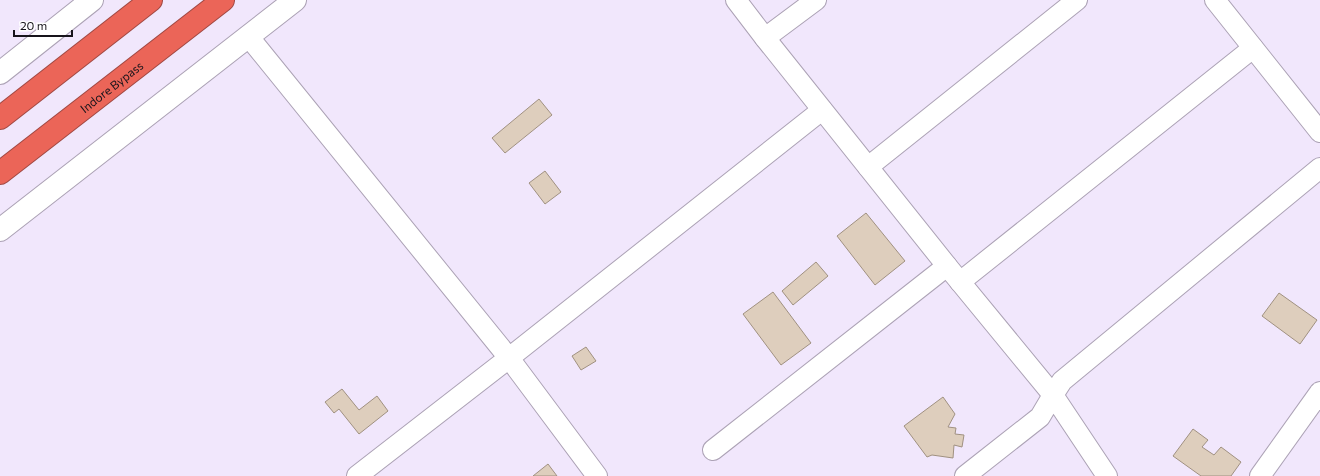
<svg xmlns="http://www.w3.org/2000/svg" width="1320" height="476" font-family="Commissioner,sans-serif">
<rect width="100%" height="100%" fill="#f1e7fc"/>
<g fill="#decebd" stroke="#a09181">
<polygon points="539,99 552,115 505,153 492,138"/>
<polygon points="545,171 561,192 545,204 529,183"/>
<polygon points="866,213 905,261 875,285 837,236"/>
<polygon points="816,262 828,276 793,305 782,291"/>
<polygon points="773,292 811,343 781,365 743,314"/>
<polygon points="1279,293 1317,320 1300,344 1262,316"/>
<polygon points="586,347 596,361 581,370 572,356"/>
<polygon points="342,389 359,410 377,396 388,411 359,434 339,409 334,413 325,402"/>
<polygon points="943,397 955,414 948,427 956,428 955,434 964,435 962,447 954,445 953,458 932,455 927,457 904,426"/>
<polygon points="1193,429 1208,440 1202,447 1214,455 1221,447 1241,462 1231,476 1201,476 1173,456"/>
<polygon points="548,464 557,476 533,476"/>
</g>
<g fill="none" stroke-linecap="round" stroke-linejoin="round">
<defs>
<g id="street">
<polyline points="736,0 765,38 947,266 1053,395 1062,381 1320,168"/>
<polyline points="1215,0 1320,132"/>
<polyline points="248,36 509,358 822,110"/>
<polyline points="765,38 816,0"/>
<polyline points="868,167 1077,0"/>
<polyline points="960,282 1253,48"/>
<polyline points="713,450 947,266"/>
<polyline points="357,476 509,358 597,476"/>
<polyline points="965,476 1040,417 1053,395 1107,476"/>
<polyline points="1260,476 1320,392"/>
</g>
<g id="secondary">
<polyline points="0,73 92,0"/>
<polyline points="0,230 295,0"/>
</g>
<g id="highway">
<polyline points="0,118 151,0"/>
<path id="s1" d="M0 173 223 0"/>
</g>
</defs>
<use href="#street" stroke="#aca2b5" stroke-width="22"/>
<use href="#secondary" stroke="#aca2b5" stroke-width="24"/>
<use href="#highway" stroke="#a14943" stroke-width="24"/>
<use href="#street" stroke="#fff" stroke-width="20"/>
<use href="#secondary" stroke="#fff" stroke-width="22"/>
<use href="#highway" stroke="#eb6558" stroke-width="22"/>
</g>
<g text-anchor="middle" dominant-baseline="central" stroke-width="3.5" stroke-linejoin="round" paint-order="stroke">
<g font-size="12" fill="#17141b" stroke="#fff">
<text stroke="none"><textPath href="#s1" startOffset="141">Indore Bypass</textPath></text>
</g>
</g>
<path d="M14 30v6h58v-6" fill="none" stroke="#17141b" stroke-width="2"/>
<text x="20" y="30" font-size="12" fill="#17141b" stroke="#ffffff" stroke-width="3" paint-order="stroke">20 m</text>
</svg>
